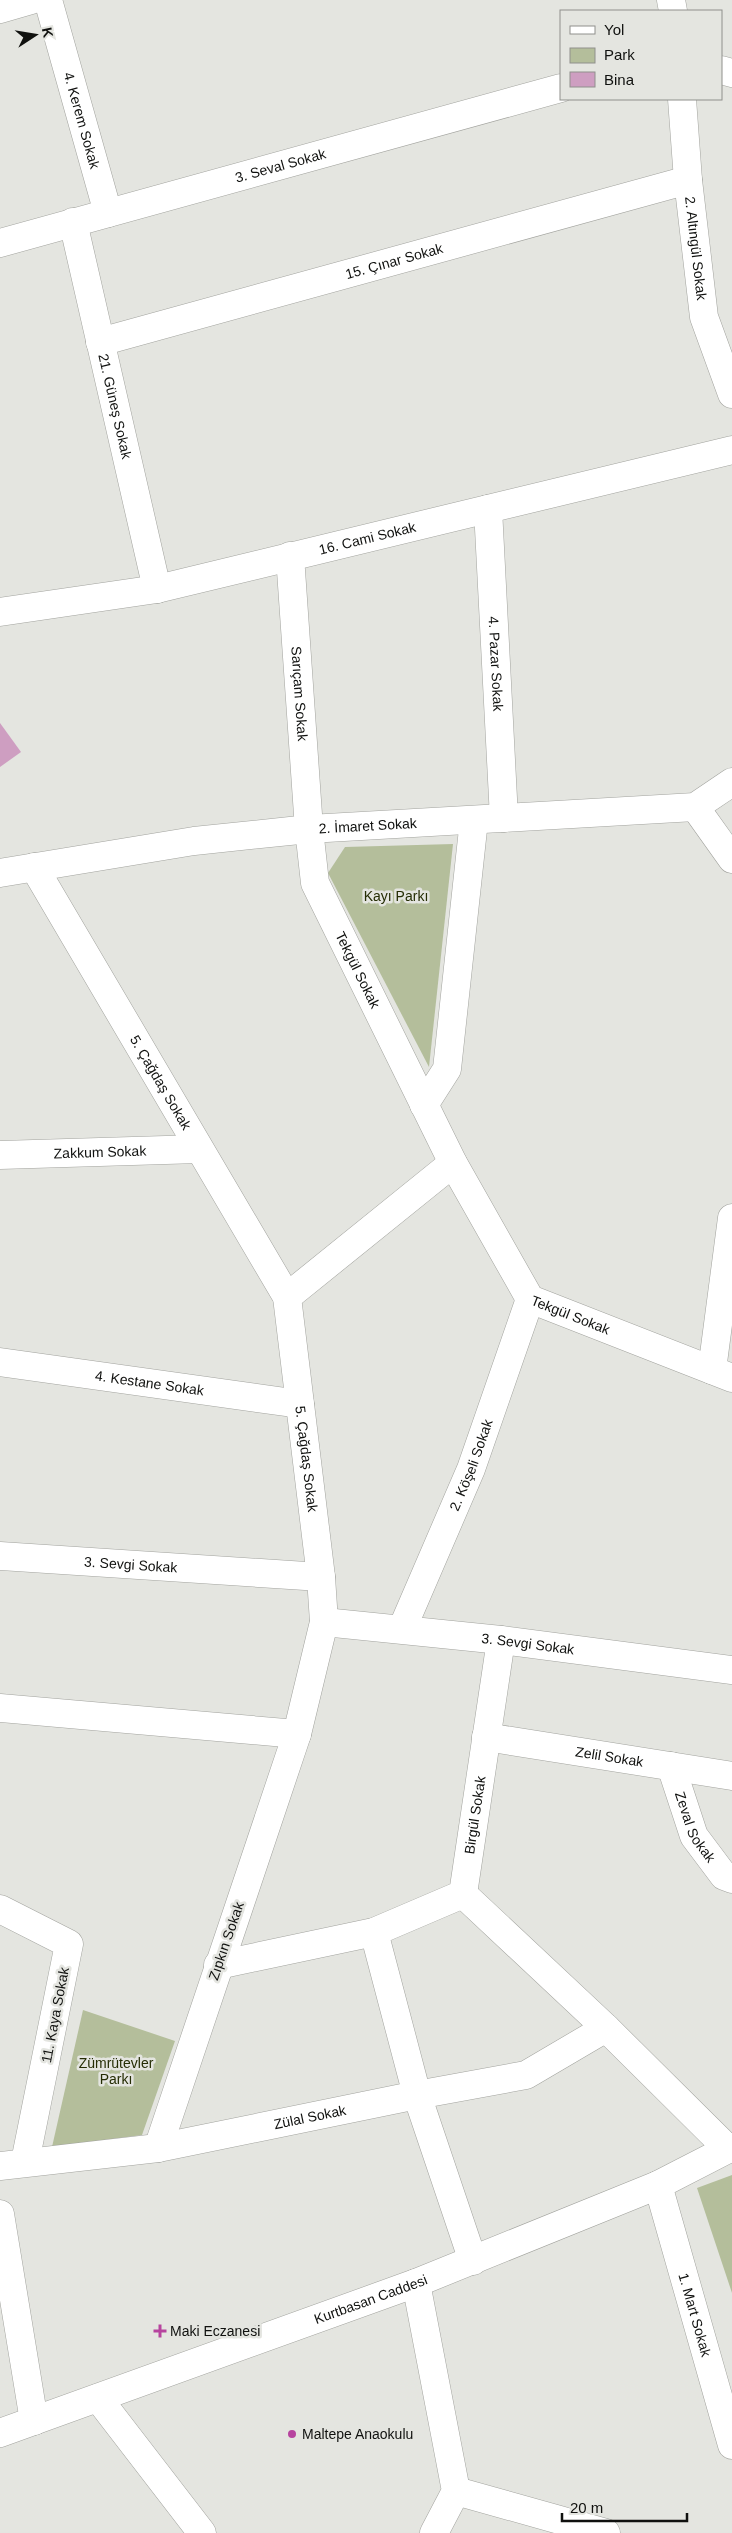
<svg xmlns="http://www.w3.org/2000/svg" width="732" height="2533" font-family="Helvetica,sans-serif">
<rect width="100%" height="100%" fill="#e4e5e0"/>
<g fill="#b4be9b">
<polygon points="453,844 429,1067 328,873 345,847"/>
<polygon points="83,2010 175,2041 142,2135 52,2147"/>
<polygon points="732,2175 732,2293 697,2188"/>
</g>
<polygon fill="#ce9ec1" points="0,723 21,752 0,767"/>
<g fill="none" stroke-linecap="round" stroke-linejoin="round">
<defs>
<g id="minor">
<path id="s1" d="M48 0 108 213"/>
<polyline points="671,0 673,11"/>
<polyline points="0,9 31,0"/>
<polyline points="721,70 732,73"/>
<path id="s2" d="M682 99 688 180 704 317 732 394"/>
<path id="s3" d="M73 222 157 589"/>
<path id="s4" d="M0 243 561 88"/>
<path id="s5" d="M100 342 688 180"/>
<path id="s6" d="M488 509 504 818"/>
<path id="s7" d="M290 556 309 829 315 883 453 1163 530 1299 732 1378"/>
<path id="s8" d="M0 612 157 589 732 450"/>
<polyline points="695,807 732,859"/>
<path id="s9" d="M34 867 287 1297 321 1577 324 1622 297 1734 158 2148"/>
<path id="s10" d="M0 873 194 841 309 829 695 807 732 782"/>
<polyline points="424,1105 447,1069 474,820"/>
<path id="s11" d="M0 1155 199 1149"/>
<polyline points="287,1297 453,1163"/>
<path id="s12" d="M0 1362 300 1404"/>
<polyline points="712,1370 732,1218"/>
<path id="s13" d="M0 1556 321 1577"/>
<path id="s14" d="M324 1622 501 1640 732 1670"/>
<path id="s15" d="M402 1629 471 1469 530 1299"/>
<polyline points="0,1708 297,1734"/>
<path id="s16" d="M486 1737 732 1776"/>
<path id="s17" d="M671 1766 694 1836 724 1876 732 1879"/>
<polyline points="463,1894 606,2028 728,2149"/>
<polyline points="0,1909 69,1944 25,2162"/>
<polyline points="374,1932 417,2095 473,2261"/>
<path id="s18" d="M218 1965 374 1932 463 1894 501 1640"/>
<path id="s19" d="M0 2166 158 2148 417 2095 526 2075 606 2028"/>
<path id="s20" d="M658 2185 732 2445"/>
<polyline points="0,2214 34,2421"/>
<polyline points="416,2283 456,2491 434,2533"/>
<polyline points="98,2398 202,2533"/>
<polyline points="456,2491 606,2533"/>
</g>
<g id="secondary">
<path id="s21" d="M0 2433 416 2283 658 2185 732 2147"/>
</g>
</defs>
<use href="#minor" stroke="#a2a39e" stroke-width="29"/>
<use href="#secondary" stroke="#a2a39e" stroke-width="29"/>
<use href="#minor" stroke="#fff" stroke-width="28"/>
<use href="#secondary" stroke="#fff" stroke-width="28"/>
</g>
<g fill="#b7449f" stroke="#e4e5e0" stroke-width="2">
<path d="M157.5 2323.5h5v5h5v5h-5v5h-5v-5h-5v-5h5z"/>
<circle cx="292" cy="2434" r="5"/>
</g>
<g text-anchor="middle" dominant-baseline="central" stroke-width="5" stroke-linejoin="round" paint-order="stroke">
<g font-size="14" fill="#10110f" stroke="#e4e5e0">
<text stroke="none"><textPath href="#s1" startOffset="125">4. Kerem Sokak</textPath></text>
<text stroke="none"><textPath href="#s4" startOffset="291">3. Seval Sokak</textPath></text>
<text stroke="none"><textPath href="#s2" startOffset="150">2. Altıngül Sokak</textPath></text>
<text stroke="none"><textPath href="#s5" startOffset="305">15. Çınar Sokak</textPath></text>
<text stroke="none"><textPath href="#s3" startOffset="189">21. Güneş Sokak</textPath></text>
<text stroke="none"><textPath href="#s8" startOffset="375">16. Cami Sokak</textPath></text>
<text stroke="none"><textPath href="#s6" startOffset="155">4. Pazar Sokak</textPath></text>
<text stroke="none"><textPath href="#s7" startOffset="138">Sarıçam Sokak</textPath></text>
<text stroke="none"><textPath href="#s10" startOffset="371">2. İmaret Sokak</textPath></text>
<text stroke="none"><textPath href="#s7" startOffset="425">Tekgül Sokak</textPath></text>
<text stroke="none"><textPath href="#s9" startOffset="250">5. Çağdaş Sokak</textPath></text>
<text stroke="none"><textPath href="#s11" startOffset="100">Zakkum Sokak</textPath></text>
<text stroke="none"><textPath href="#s7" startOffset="840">Tekgül Sokak</textPath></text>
<text stroke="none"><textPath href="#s12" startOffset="151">4. Kestane Sokak</textPath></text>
<text stroke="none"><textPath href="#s9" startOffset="662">5. Çağdaş Sokak</textPath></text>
<text stroke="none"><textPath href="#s15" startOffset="178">2. Köşeli Sokak</textPath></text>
<text stroke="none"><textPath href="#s13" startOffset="131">3. Sevgi Sokak</textPath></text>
<text stroke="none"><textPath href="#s14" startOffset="205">3. Sevgi Sokak</textPath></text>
<text stroke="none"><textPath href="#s16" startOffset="125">Zelil Sokak</textPath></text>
<text stroke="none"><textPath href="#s18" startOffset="336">Birgül Sokak</textPath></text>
<text stroke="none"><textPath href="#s17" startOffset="66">Zeval Sokak</textPath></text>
<text transform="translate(226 1941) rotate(-71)">Zıpkın Sokak</text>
<text transform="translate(55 2015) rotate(-79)">11. Kaya Sokak</text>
<text stroke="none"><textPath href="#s19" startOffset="314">Zülal Sokak</textPath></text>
<text stroke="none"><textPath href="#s21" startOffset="394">Kurtbasan Caddesi</textPath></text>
<text stroke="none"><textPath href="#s20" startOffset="135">1. Mart Sokak</textPath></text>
</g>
<g font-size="14" fill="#252d04" stroke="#e4e5e0">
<text x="396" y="896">Kayı Parkı</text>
<text x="116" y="2063">Zümrütevler<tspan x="116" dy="16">Parkı</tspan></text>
</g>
<g font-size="14" fill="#10110f" stroke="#e4e5e0" text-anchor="start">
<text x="170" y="2331">Maki Eczanesi</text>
<text x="302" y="2434">Maltepe Anaokulu</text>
</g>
</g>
<rect x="560" y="10" width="162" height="90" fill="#e4e5e0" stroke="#8f908c"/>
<rect x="570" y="26" width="25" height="8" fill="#ffffff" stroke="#8f908c"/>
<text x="604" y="35" font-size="15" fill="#10110f">Yol</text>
<rect x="570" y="48" width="25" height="15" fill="#b4be9b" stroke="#8f908c"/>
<text x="604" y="60" font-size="15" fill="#10110f">Park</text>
<rect x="570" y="72" width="25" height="15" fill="#ce9ec1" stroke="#8f908c"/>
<text x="604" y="85" font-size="15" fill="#10110f">Bina</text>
<g transform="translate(35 35) rotate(78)" stroke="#e4e5e0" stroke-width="4" paint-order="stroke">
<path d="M0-4L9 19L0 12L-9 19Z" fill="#10110f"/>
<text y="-8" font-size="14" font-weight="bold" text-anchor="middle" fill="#10110f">K</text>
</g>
<path d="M562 2513v8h125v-8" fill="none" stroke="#10110f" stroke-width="2.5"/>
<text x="570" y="2513" font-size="15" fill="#10110f" stroke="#e4e5e0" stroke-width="4" paint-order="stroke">20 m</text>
</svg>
